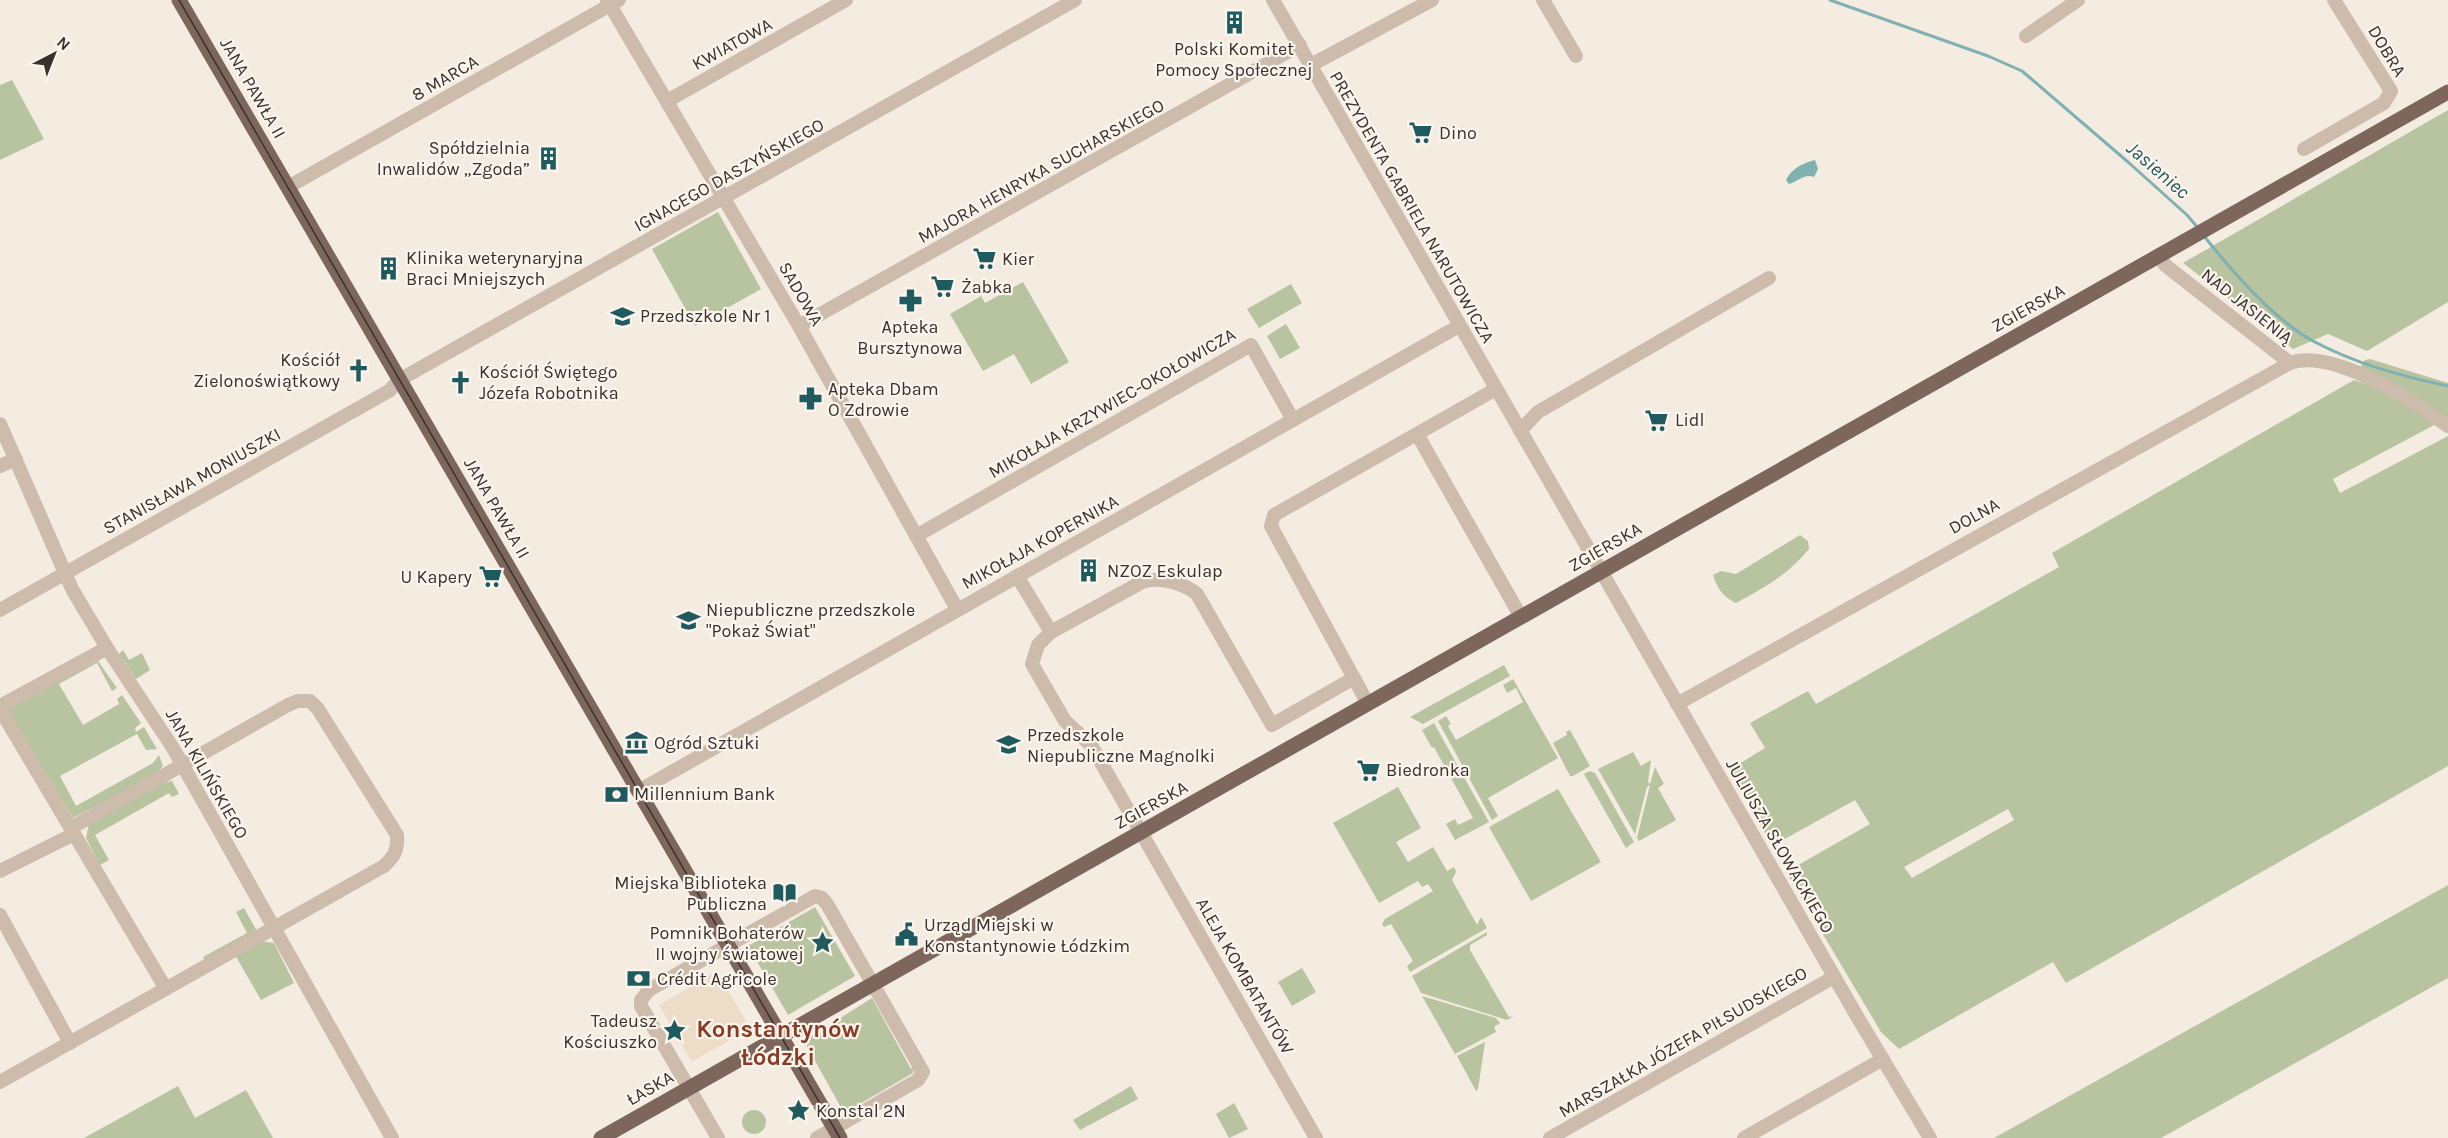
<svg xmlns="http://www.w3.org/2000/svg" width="2448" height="1138" font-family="Karla,sans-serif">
<rect width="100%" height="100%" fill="#f4ebe1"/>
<g fill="#b8c4a0" fill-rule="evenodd">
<polygon points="12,80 44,139 0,160 0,85"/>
<polygon points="2448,110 2448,302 2367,351 2328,334 2293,349 2183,263"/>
<polygon points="718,212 761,289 695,326 652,249"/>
<polygon points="1023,282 1069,362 1031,384 1014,354 983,371 950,314 981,296 985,303"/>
<polygon points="1291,284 1302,303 1259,328 1247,309"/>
<polygon points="1286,324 1300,348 1280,359 1267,336"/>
<polygon points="2370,359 2448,383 2448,421 2359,369 2365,360"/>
<path d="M2354 380 2387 391 2436 424 2333 479 2340 493 2448 436V766L2066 983 2053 962 1899 1049 1881 1032 1786 872 1870 824 1855 800 1772 846 1731 769 1765 748 1750 723 1808 691 1816 704 2059 567 2052 553ZM2008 809 2014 820 1912 878 1904 867Z"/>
<path d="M1800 535 1808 541 1809 549C1789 574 1764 588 1736 603 1723 597 1717 588 1713 575L1721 571 1736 574Z"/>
<polygon points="123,650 129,660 142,653 150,670 136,679 119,654"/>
<polygon points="98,661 117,688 112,691 97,663 59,684 83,725 119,704 117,699 122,695 141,723 135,728 136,732 144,727 157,749 146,750 137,734 60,776 76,806 153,763 159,755 163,766 160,769 161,772 73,818 6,708"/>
<polygon points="1504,665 1510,676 1423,724 1410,717"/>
<polygon points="1513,679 1558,758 1488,798 1498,816 1492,820 1438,721 1446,716 1451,724 1448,726 1456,740 1523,702 1516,688 1507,693 1503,685"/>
<polygon points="1434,723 1489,822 1455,840 1446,824 1455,819 1458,825 1473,818 1434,747 1432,748 1422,730"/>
<polygon points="1570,730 1590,766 1573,776 1570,776 1553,743 1567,735 1566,732"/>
<polygon points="1633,752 1641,766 1651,760 1648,782 1650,784 1655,767 1664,784 1658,788 1676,820 1639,841 1637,838 1650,785 1647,787 1635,834 1598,769"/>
<polygon points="1590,771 1595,773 1634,842 1626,848 1584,774"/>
<polygon points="165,779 167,782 172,781 179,794 172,797 169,793 95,835 109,860 100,865 86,838 89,824"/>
<polygon points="1398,787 1421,828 1396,842 1408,862 1433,847 1447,871 1454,867 1456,872 1452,880 1477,925 1481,917 1487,928 1410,972 1407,966 1413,961 1391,924 1384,927 1382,924 1385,919 1433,891 1428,884 1422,887 1418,881 1379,903 1333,823"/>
<polygon points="1558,789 1601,862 1531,901 1489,827"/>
<polygon points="2448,885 2448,978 2161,1138 1994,1138"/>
<polygon points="815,907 855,976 788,1015 748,946"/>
<polygon points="244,908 258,933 206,961 203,957 247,933 236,912"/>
<polygon points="1487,932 1487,935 1470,945 1470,950 1509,1017 1514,1016 1507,1020 1421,993 1412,976"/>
<polygon points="261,941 274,943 294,983 261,1000 235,955"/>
<polygon points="1302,968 1316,992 1292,1006 1278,982"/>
<polygon points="1422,996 1496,1018 1500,1023 1494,1027 1496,1032 1455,1054"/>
<polygon points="872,998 911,1069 913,1066 914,1069 913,1073 844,1113 804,1041"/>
<polygon points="1485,1042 1478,1089 1476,1091 1457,1056"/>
<polygon points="178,1086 195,1118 246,1090 273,1138 84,1138"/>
<polygon points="1131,1086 1138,1099 1080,1130 1073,1120"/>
<polygon points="1234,1103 1248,1129 1229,1138 1216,1114"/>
<circle cx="754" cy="1122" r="12"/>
</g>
<polygon fill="#ecdcc8" points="717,971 750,1028 692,1062 659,1005"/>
<path fill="#7fb0b2" d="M1815 160 1818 169 1814 177C1805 173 1797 182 1789 184L1786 180C1792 168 1803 163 1815 160Z"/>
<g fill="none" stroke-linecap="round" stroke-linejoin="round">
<g stroke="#7fb0b2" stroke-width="3">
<polyline points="1830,0 1988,56 2022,71 2128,162 2187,215 2198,228"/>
<path d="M2204 236C2231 270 2274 320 2313 341 2356 364 2401 376 2448 386"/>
</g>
<g stroke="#cdbbac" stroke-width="14">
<polyline points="607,0 799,326 957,609"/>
<polyline points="1273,0 1858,1018 1930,1138"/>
<polyline points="1543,0 1576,56"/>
<polyline points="2026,36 2078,0"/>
<polyline points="1311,65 1432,0"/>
<polyline points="667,101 846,0"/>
<polyline points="2304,149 2384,103 2391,91 2334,0"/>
<polyline points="288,187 619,0"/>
<path d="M2160 256 2165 265 2290 363C2333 348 2414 401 2448 426"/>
<polyline points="799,326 1300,45"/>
<polyline points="0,424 72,589 107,648 173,748 392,1138"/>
<polyline points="1520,431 1538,412 1769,278"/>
<polyline points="1417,434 1521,617"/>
<polyline points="0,466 16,459"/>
<polyline points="916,536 1251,345 1293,420"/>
<polyline points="1017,576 1051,632 1038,645 1032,664 1065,721 1091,745 1316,1138"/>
<polyline points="0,610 389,391 399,380 1075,0"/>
<path d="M1051 632 1142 582C1158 576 1184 583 1197 594L1272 725 1354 678"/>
<polyline points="1368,704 1271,526 1274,515 1496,389"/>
<polyline points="1677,704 2290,363"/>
<polyline points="0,706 107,648"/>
<polyline points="0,709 166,989"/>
<polyline points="640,790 1459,326"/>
<polyline points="0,871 74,834"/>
<polyline points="0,915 70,1043"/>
<path d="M0 1082 384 866C395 856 398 849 397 835L318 709 310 701H298L288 705 71 828"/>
<polyline points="718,1138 641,1006 641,1000 649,990 815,896 822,898 827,904 923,1072 918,1080 817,1138"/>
<polyline points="1550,1138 1834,977"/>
<polyline points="1744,1138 1883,1059"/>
</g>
<g stroke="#7d675c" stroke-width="15">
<polyline points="179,0 840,1138"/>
<polyline points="601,1138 2448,92"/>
</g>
<polyline stroke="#3b302b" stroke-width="1.5" points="179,0 840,1138"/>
</g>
<defs>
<symbol id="building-bare" viewBox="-9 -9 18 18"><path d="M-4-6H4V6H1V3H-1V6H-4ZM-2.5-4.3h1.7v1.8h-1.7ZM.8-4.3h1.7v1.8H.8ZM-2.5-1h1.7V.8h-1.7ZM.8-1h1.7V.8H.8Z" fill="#1f5a5e" stroke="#fbf5ee" stroke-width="2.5" paint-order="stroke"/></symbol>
<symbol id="supermarket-bare" viewBox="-9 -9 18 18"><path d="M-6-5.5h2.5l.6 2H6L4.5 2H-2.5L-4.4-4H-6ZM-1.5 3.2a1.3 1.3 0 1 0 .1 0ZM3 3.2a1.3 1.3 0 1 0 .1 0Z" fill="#1f5a5e" stroke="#fbf5ee" stroke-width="2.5" paint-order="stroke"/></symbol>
<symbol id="pharmacy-bare" viewBox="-9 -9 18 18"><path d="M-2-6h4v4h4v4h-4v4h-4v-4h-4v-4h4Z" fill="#1f5a5e" stroke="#fbf5ee" stroke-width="2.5" paint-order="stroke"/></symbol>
<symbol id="school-bare" viewBox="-9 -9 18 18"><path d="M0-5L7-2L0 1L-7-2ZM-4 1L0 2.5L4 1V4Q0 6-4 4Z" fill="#1f5a5e" stroke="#fbf5ee" stroke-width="2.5" paint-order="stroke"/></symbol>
<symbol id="church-bare" viewBox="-9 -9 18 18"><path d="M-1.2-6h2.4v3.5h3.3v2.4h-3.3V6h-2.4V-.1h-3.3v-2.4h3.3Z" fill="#1f5a5e" stroke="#fbf5ee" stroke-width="2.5" paint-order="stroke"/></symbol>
<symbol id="museum-bare" viewBox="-9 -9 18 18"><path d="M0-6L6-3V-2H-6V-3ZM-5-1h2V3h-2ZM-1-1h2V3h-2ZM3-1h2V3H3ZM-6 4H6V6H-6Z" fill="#1f5a5e" stroke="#fbf5ee" stroke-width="2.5" paint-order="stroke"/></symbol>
<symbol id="bank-bare" viewBox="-9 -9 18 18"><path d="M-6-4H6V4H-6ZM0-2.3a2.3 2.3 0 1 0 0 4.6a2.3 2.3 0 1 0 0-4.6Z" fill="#1f5a5e" stroke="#fbf5ee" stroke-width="2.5" paint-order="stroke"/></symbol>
<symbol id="library-bare" viewBox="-9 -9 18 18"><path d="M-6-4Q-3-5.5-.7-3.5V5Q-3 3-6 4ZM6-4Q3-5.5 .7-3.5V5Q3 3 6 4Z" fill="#1f5a5e" stroke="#fbf5ee" stroke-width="2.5" paint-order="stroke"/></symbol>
<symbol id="civic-bare" viewBox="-9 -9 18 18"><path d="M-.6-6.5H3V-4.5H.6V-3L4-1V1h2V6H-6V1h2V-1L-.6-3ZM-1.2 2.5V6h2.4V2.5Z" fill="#1f5a5e" stroke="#fbf5ee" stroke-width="2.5" paint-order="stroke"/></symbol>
<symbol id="sight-bare" viewBox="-9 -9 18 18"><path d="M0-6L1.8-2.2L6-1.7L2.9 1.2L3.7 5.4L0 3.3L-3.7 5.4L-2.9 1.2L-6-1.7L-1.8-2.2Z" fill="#1f5a5e" stroke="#fbf5ee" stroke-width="2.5" paint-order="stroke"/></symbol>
</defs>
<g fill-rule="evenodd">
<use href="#building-bare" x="1218" y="6" width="33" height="33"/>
<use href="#supermarket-bare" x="1404" y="116" width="33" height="33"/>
<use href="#building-bare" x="532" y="142" width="33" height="33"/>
<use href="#supermarket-bare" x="968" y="242" width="33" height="33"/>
<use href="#building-bare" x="372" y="252" width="33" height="33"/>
<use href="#supermarket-bare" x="926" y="270" width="33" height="33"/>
<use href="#pharmacy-bare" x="894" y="284" width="33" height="33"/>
<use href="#school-bare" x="606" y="300" width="33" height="33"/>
<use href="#church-bare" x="342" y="354" width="33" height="33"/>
<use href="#church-bare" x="444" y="366" width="33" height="33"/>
<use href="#pharmacy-bare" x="794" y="382" width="33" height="33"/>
<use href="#supermarket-bare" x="1640" y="404" width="33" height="33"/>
<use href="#building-bare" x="1072" y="554" width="33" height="33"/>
<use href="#supermarket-bare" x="474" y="560" width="33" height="33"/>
<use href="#school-bare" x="672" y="604" width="33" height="33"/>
<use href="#museum-bare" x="620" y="726" width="33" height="33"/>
<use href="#school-bare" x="992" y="728" width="33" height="33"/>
<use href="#supermarket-bare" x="1352" y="754" width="33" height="33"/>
<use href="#bank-bare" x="600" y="778" width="33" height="33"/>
<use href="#library-bare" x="768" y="876" width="33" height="33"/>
<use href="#civic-bare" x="890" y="918" width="33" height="33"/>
<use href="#sight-bare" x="806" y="926" width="33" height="33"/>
<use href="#bank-bare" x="622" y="962" width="33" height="33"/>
<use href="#sight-bare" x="658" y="1014" width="33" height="33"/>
<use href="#sight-bare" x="782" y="1094" width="33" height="33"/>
</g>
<g text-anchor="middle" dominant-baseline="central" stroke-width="4.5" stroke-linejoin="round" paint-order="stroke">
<g font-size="18" fill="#3b302b" stroke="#fbf5ee">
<text transform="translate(732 44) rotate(-29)">KWIATOWA</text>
<text transform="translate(2387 51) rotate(59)">DOBRA</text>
<text transform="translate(445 78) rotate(-30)">8 MARCA</text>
<text transform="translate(253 88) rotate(60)">JANA PAWŁA II</text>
<text transform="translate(1041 171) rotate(-29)">MAJORA HENRYKA SUCHARSKIEGO</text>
<text transform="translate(729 175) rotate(-29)">IGNACEGO DASZYŃSKIEGO</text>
<text transform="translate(1412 207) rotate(60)">PREZYDENTA GABRIELA NARUTOWICZA</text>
<text transform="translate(801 294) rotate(60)">SADOWA</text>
<text transform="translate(2247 306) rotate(38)">NAD JASIENIĄ</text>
<text transform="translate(2028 308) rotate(-29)">ZGIERSKA</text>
<text transform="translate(1112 403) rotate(-30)">MIKOŁAJA KRZYWIEC-OKOŁOWICZA</text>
<text transform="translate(192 481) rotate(-29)">STANISŁAWA MONIUSZKI</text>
<text transform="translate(497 508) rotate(60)">JANA PAWŁA II</text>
<text transform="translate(1974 516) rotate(-29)">DOLNA</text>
<text transform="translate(1040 542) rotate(-29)">MIKOŁAJA KOPERNIKA</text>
<text transform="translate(1605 547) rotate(-30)">ZGIERSKA</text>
<text transform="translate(207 774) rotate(60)">JANA KILIŃSKIEGO</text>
<text transform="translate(1151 805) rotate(-29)">ZGIERSKA</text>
<text transform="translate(1780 846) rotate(60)">JULIUSZA SŁOWACKIEGO</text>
<text transform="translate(1245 976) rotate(60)">ALEJA KOMBATANTÓW</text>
<text transform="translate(1683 1042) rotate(-30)">MARSZAŁKA JÓZEFA PIŁSUDSKIEGO</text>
<text transform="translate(650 1088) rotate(-30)">ŁASKA</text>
</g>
<g font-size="18" fill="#3b302b" stroke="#fbf5ee" text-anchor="start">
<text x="1234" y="49" text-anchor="middle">Polski Komitet<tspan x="1234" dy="21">Pomocy Społecznej</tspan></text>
<text x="1439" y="133">Dino</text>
<text x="530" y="148" text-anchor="end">Spółdzielnia<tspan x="530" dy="21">Inwalidów „Zgoda”</tspan></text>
<text x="406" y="258">Klinika weterynaryjna<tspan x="406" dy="21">Braci Mniejszych</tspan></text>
<text x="1002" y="259">Kier</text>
<text x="961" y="287">Żabka</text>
<text x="640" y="316">Przedszkole Nr 1</text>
<text x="910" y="327" text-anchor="middle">Apteka<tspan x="910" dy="21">Bursztynowa</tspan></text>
<text x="340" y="360" text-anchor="end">Kościół<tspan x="340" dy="21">Zielonoświątkowy</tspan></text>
<text x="479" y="372">Kościół Świętego<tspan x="479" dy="21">Józefa Robotnika</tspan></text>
<text x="828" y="389">Apteka Dbam<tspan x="828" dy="21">O Zdrowie</tspan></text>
<text x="1675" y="420">Lidl</text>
<text x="1107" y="571">NZOZ Eskulap</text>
<text x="472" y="577" text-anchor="end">U Kapery</text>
<text x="706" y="610">Niepubliczne przedszkole<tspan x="706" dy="21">"Pokaż Świat"</tspan></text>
<text x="1027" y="735">Przedszkole<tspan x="1027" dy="21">Niepubliczne Magnolki</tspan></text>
<text x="654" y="743">Ogród Sztuki</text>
<text x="1386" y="770">Biedronka</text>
<text x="634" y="794">Millennium Bank</text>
<text x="767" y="883" text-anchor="end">Miejska Biblioteka<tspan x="767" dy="21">Publiczna</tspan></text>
<text x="924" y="925">Urząd Miejski w<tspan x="924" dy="21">Konstantynowie Łódzkim</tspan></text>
<text x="804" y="933" text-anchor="end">Pomnik Bohaterów<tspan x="804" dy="21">II wojny światowej</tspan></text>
<text x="657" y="979">Crédit Agricole</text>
<text x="657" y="1021" text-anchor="end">Tadeusz<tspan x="657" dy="21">Kościuszko</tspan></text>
<text x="816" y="1111">Konstal 2N</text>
</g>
<g font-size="20" font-style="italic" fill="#1f5a5e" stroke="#fbf5ee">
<text transform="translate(2158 170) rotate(41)">Jasieniec</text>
</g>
<g font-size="24" font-weight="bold" fill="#8c3b22" stroke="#fbf5ee">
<text x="778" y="1029">Konstantynów<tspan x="778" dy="28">Łódzki</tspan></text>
</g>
</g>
<g transform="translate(54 54) rotate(42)" stroke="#fbf5ee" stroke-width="4.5" paint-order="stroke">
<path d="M0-4.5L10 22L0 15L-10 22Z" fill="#3b302b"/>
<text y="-9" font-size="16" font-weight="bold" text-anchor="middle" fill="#3b302b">N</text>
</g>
</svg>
